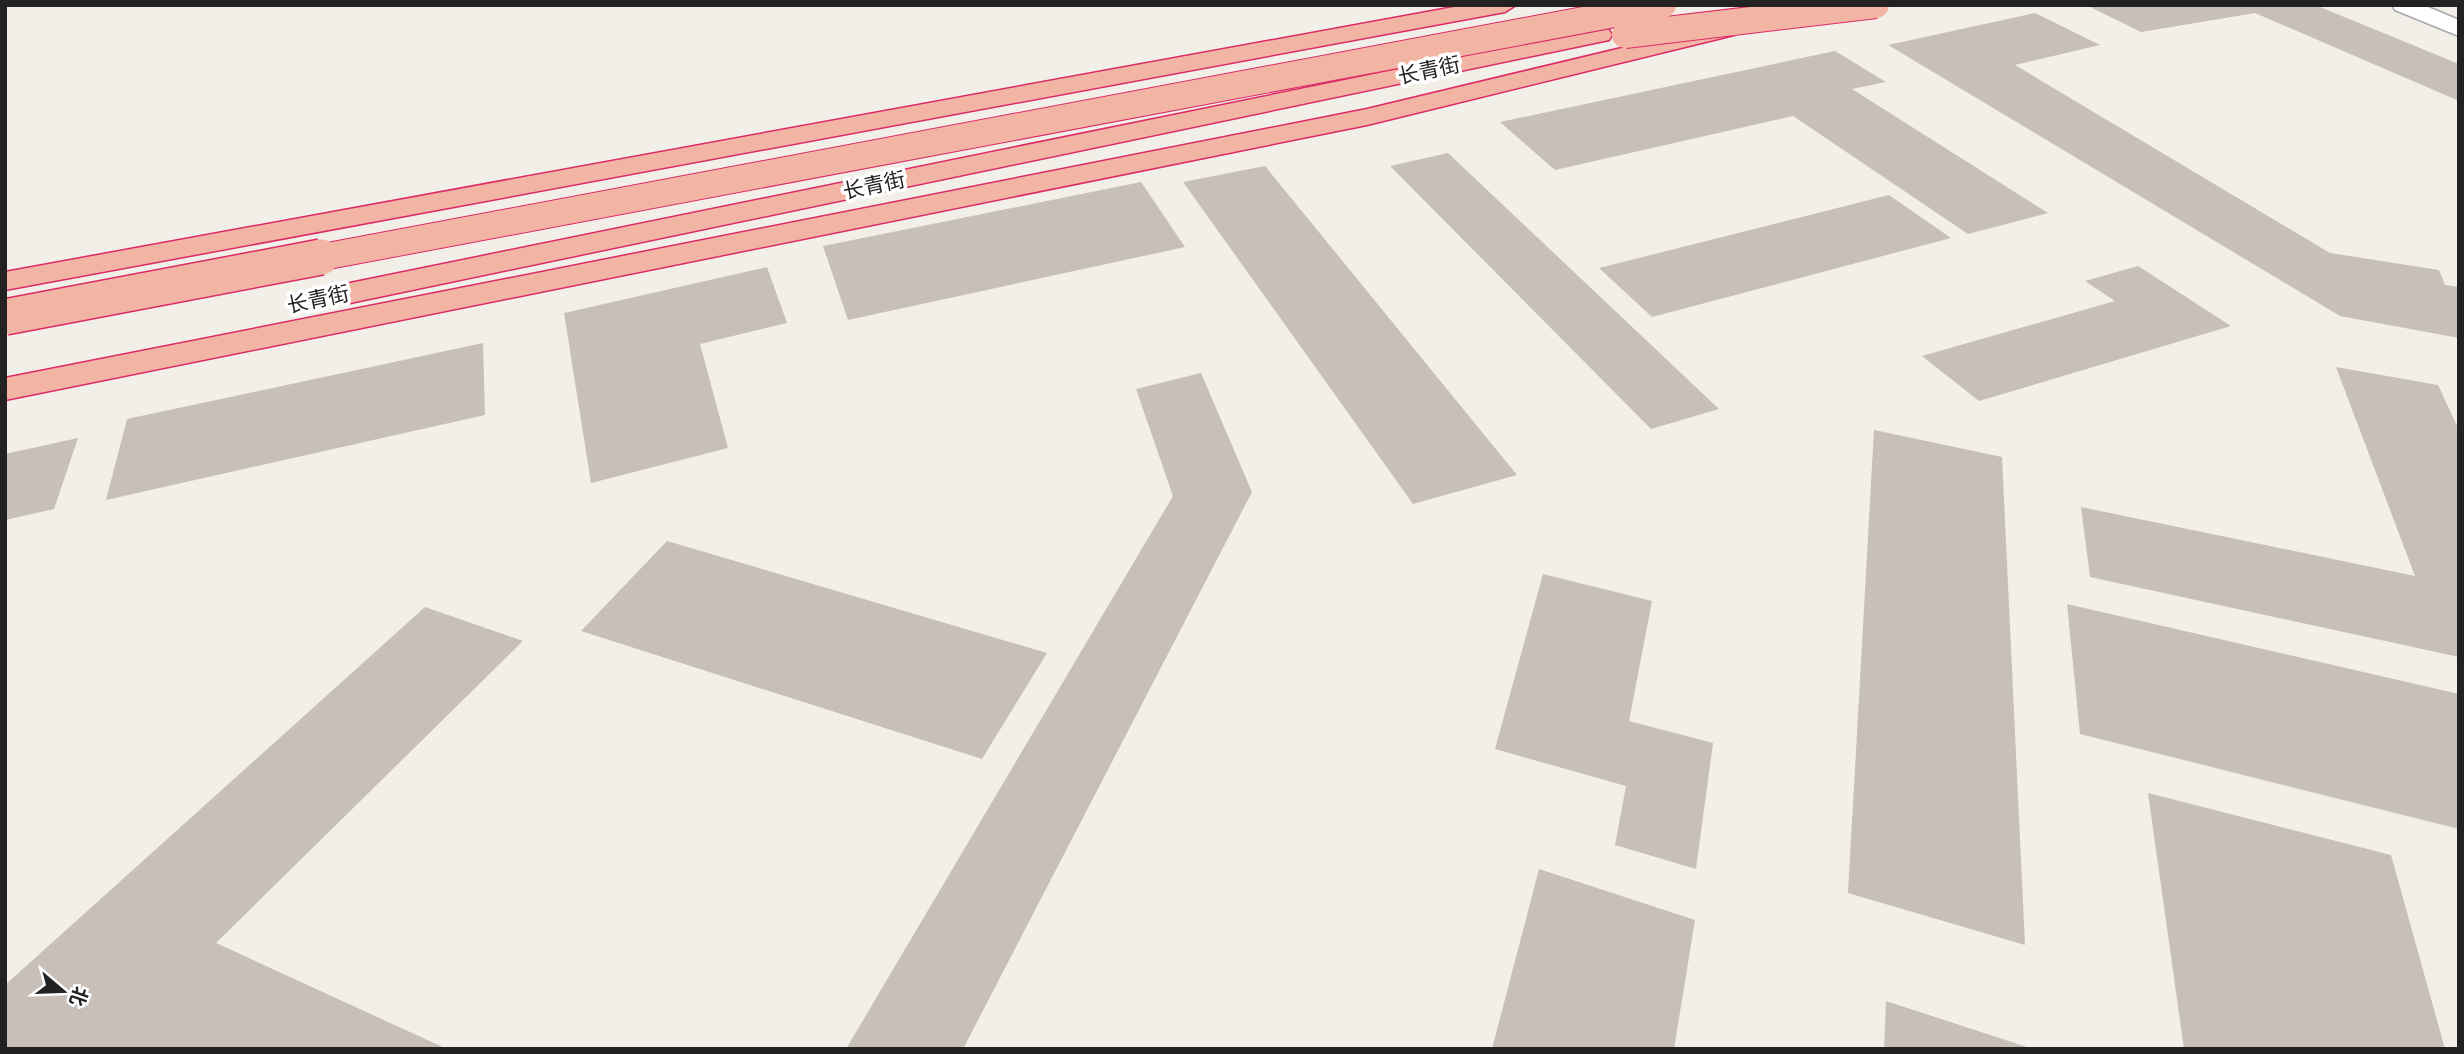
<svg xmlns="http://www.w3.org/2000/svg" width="2464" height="1054" font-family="Arial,'Noto Sans SC',sans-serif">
<rect width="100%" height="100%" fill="#f2efe9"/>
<g fill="#c7bfb8">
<polygon points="2086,5 2315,5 2459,64 2459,101 2255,13 2141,32"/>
<polygon points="2035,13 2100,45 2015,65 2330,253 2439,270 2445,285 2459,287 2459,338 2340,316 1888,45"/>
<polygon points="1835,51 1886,82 1852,89 2048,213 1968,234 1793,116 1555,170 1500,122"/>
<polygon points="1448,153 1719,409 1651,429 1390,166"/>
<polygon points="1265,166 1517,475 1413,504 1183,182"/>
<polygon points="1141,182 1185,247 848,320 823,246"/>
<polygon points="1889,195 1951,238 1652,317 1599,268"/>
<polygon points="2138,266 2231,326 1979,401 1922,356 2115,301 2085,281"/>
<polygon points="767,267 787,323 700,344 728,448 591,483 564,313"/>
<polygon points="483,343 485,415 106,500 127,419"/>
<polygon points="2336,367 2438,385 2459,430 2459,657 2090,577 2081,507 2415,576"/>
<polygon points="1201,373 1252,492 963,1049 846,1049 1173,496 1136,389"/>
<polygon points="1874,430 2002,457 2025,945 1848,893"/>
<polygon points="78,438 54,509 5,520 5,454"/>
<polygon points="667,541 1047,653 982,759 581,631"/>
<polygon points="1543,574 1652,601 1629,721 1713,743 1696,869 1615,845 1626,786 1495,749"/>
<polygon points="2067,604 2459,694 2459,829 2080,734"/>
<polygon points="425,607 523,641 216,943 447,1049 5,1049 5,985"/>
<polygon points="2148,793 2391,855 2445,1049 2184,1049"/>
<polygon points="1539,869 1695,920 1674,1049 1492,1049"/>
<polygon points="1886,1001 2030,1048 2030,1049 1884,1049"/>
</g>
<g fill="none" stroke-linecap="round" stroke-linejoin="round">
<defs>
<polygon id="tertiary" points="2392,5 2423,5 2459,20 2459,36 2395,10"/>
<g id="trunk">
<polygon points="1465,5 1516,5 1505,12 5,290 5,272"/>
<polygon points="1726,23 1734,25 1738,30 1734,35 1367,125 5,400 5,378 1367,109"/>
<polygon points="1600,28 1609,30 1612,35 1609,40 350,303 339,300 334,293 339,286 350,283"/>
</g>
</defs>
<use href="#tertiary" stroke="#a9a9a9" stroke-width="3"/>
<use href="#trunk" stroke="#dc2a67" stroke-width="3"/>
<use href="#tertiary" fill="#fff" fill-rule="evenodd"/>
<use href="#trunk" fill="#f2b4a3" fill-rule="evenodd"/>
<defs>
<g id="trunk-bridge-far1">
<polyline points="1625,35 1876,5"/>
<polyline points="312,259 1663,5"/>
</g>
<polyline id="trunk-bridge" points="5,317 321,257"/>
</defs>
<use href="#trunk-bridge-far1" stroke="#dc2a67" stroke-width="28" stroke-linecap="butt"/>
<use href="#trunk-bridge" stroke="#dc2a67" stroke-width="38" stroke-linecap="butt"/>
<use href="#trunk-bridge-far1" stroke="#f2b4a3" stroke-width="26"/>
<use href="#trunk-bridge" stroke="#f2b4a3" stroke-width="35"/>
</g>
<g text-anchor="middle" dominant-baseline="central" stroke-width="7" stroke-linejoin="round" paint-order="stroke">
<g font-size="21" fill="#222" stroke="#fff">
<text transform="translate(1429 70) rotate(-12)">长青街</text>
<text transform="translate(874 185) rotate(-12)">长青街</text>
<text transform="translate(318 299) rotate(-12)">长青街</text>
</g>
</g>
<rect width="2464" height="1054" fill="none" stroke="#222222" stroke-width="14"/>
<g transform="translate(63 991) rotate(109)" stroke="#ffffff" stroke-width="5" paint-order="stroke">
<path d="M0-5L12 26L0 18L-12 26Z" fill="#222222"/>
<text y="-10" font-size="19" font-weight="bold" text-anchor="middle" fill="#222222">北</text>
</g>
</svg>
